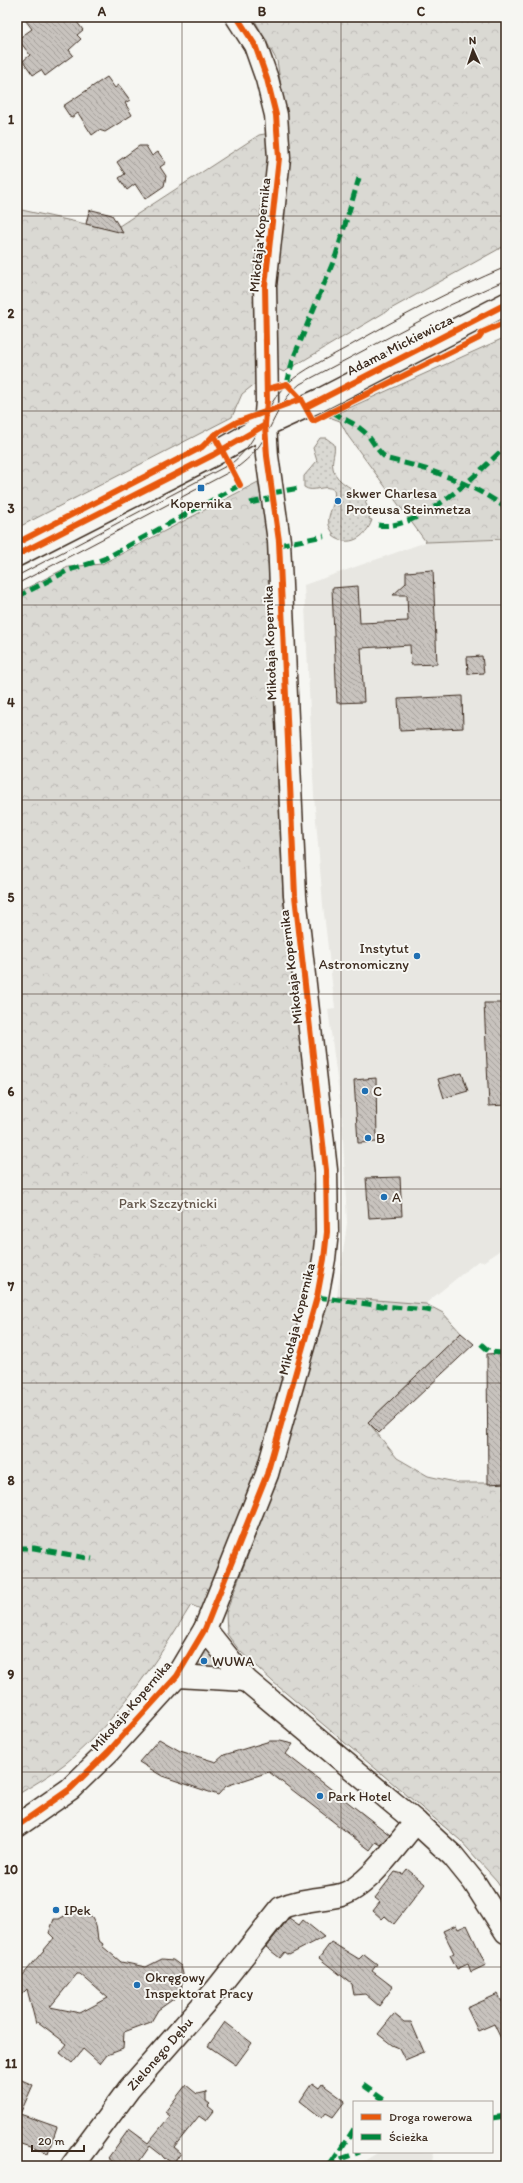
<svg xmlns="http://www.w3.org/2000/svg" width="523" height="2183" font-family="Itim,sans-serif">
<defs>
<pattern id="grass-dots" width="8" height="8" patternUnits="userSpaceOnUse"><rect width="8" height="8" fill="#dad9d3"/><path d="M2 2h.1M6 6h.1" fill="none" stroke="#bcbab5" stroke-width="1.8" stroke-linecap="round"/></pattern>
<pattern id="park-crowns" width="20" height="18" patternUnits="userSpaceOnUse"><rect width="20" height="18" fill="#dad9d3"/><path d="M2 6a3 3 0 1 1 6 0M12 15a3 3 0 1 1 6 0" fill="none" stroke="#bcbab5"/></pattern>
<pattern id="building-back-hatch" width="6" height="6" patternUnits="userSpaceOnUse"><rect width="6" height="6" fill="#c8c3be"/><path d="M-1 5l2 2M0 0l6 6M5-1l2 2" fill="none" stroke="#a49f9a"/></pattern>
</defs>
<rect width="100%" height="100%" fill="#f6f6f2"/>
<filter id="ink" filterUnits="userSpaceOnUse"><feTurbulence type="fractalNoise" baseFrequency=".025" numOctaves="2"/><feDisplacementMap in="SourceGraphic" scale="8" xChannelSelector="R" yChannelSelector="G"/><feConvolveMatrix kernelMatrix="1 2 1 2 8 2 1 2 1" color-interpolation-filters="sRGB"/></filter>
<g filter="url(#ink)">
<g fill="#e8e7e2">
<polygon points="506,539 506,1246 483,1262 478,1261 425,1304 337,1297 347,1223 342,1117 328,1009 335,1008 323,905 314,796 304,585 426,542"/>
<polygon points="379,2152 434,2152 431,2166 356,2166"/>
</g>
<g fill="url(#grass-dots)" stroke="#8a8278">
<path d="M320 438H326L334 444C336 452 331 459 333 468 336 484 357 489 367 500L365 502 370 511 369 519 372 520C366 538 348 548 333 536L334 534C320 518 338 507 334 490 325 483 313 494 304 487V476L317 461 313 448Z"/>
<path d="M204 1649C214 1651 218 1657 215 1667L197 1670 194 1664Z"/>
</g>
<g fill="url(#park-crowns)" stroke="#8a8278">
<polygon points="253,17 506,17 506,245 387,311 284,372 275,368 242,394 232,417 17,528 17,209 113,230 259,135 288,130 277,61"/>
<polygon points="506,337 506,539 426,542 348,436 340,421 329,417"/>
<path d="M258 482 267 532 283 895 319 1166 320 1237 305 1319 271 1433 206 1611 191 1605C156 1663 118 1719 66 1763 51 1775 33 1785 17 1795V593L68 567 102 564Z"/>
<polygon points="338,1297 426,1304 443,1313 461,1333 368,1422 397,1458 428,1476 459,1483 504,1483 503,1353 506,1354 506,1895 497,1881 460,1840 273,1682 239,1650 227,1634 226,1613 268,1502 325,1301"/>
</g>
<g fill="url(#building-back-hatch)" stroke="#3b2a1e" fill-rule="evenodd">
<polygon points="23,17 65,17 69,22 74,18 83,30 77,35 81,39 69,50 73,55 45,76 41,70 33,75 23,61 30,55 18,39 32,29"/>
<polygon points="107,77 115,88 119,85 130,100 125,103 132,115 105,132 99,130 92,135 78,113 71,118 63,106"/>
<polygon points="139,146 146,146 152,156 158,152 166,163 160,167 166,176 164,186 145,199 135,184 127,190 119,178 125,174 117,162"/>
<polygon points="92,210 112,215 123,233 86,224 89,211"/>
<polygon points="433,570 437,664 411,665 410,645 361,648 364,702 337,703 332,588 358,586 360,623 408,621 407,595 393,595 406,583 406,572"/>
<polygon points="482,656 484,673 468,674 467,657"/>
<polygon points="462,696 463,728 400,731 398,699"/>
<polygon points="484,1003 506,1003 506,1105 489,1106"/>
<polygon points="462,1073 468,1091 444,1098 438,1079"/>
<polygon points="376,1078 377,1142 358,1143 354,1080"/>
<polygon points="400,1177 402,1216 369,1218 366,1178"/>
<polygon points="461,1333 474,1344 379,1433 368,1422"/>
<polygon points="503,1353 504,1483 488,1484 487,1354"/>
<polygon points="159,1739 180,1751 216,1762 224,1755 270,1741 280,1741 293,1744 286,1754 390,1835 381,1845 376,1842 370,1850 269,1772 226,1786 218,1795 162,1776 139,1762"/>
<polygon points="407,1869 425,1884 394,1924 385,1916 382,1919 373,1911 380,1902 375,1898 395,1872 403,1874"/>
<path d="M73 1911 86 1913 92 1917 96 1925 98 1940 103 1944 102 1946 121 1962 146 1967 162 1959 173 1960 181 1966 183 1974 181 1988 175 1998 158 2010 151 2022 124 2032 123 2049 107 2055 100 2064 83 2049 72 2063 60 2053 67 2044 38 2022 36 2024 27 1989 17 1999V1982L54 1938 49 1933 54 1919H59ZM77 1974H80L108 1998 80 2013 50 2007Z"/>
<polygon points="289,1918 299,1925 303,1920 324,1937 289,1955 285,1952 280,1958 266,1947"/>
<polygon points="456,1925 458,1929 467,1925 486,1965 471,1972 468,1964 457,1969 450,1955 454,1953 443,1931"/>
<polygon points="331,1942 359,1959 364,1954 377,1964 372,1971 393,1987 379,2006 365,1994 354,1995 352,1984 319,1958"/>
<polygon points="498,1994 506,2009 506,2049 494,2024 478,2031 467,2008"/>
<polygon points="394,2014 404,2022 411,2022 424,2052 405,2060 399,2048 392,2045 378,2034"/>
<polygon points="225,2022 252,2043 236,2065 208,2046"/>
<polygon points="17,2078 33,2085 20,2114 57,2127 48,2153 21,2144 17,2133"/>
<polygon points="312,2083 319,2088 322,2084 345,2101 333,2117 326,2113 322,2118 300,2101"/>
<polygon points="186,2085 197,2094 206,2092 206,2101 210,2104 208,2106 214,2111 206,2121 199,2116 174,2147 181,2153 173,2164 150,2146 136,2166 119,2166 108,2158 129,2129 148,2143 170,2116 165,2112"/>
</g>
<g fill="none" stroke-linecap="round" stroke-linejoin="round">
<defs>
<g id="minor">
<polyline points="205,1629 246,1680 416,1822 453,1856 474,1882 506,1932"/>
<polyline points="177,1676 246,1680"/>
<polyline points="17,1826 70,1789 108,1752 177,1676 205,1629 267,1474 317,1297 324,1259 327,1232 326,1170 295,896 279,541 267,456 265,425 267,401 265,286 279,158 276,115 267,79 255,45 237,17"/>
<path d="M72 2166 129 2089 216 1990 281 1908C300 1899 321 1900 341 1895 368 1887 397 1844 416 1822"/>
</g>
<polyline id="major" points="17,555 213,455 265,425 320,400 506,304"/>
</defs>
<use href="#minor" stroke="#3b2a1e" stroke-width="25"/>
<use href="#major" stroke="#3b2a1e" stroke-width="25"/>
<use href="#minor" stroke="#f6f6f2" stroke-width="22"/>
<use href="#major" stroke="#f6f6f2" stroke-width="22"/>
<g stroke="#3b2a1e" stroke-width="1">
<path d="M17 576 232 463C261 440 263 406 287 384 304 369 326 359 346 348 398 318 451 290 506 267"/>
<path d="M17 584 235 469C246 461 256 452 263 440 275 420 281 399 300 384L450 305 506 280"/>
</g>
<g stroke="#00873e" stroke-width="5" stroke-dasharray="10 5" stroke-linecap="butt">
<polyline points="287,384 293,359 336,255 359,178"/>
<path d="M333 411C340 419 354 422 362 430 373 438 376 452 388 459 431 469 470 482 506 508"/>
<polyline points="272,493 299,488"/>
<polyline points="250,503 273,498"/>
<path d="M378 525C420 532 478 473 506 446"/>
<polyline points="279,545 324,536"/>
<polyline points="17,597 69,570 104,559 240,485"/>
<polyline points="317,1297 382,1306 427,1310 434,1312"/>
<polyline points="481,1344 490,1352 502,1353 506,1359"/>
<polyline points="17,1548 34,1548 92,1559"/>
<polyline points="363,2085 387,2102"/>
<polyline points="492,2118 506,2116"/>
<polyline points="332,2162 354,2129"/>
<polyline points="328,2166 332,2162 360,2152"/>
</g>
<defs>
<g id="cycleway">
<polyline points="267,389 287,384 301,399 313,421 479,338 483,332 506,322"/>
<polyline points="306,407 506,304"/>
<polyline points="214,435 240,485"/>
<polyline points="17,543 202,447 214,435 237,422 301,399"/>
<polyline points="17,555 213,455 265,425"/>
<polyline points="17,1826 70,1789 108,1752 177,1676 205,1629 267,1474 317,1297 324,1259 327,1232 326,1170 295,896 279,541 267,456 265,425 267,401 265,286 279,158 276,115 267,79 255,45 237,17"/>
</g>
</defs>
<use href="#cycleway" stroke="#f6f6f2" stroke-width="8"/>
<use href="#cycleway" stroke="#e8590c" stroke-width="6"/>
</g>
</g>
<path fill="none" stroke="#3b2a1e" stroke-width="1" stroke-opacity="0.55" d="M182 17V2166M341 17V2166M17 216H506M17 411H506M17 605H506M17 800H506M17 994H506M17 1189H506M17 1383H506M17 1578H506M17 1772H506M17 1967H506"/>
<g fill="#1f6fb2" stroke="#f6f6f2" stroke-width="1.5">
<rect x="197" y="484" width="8" height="8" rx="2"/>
<circle cx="338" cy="501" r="4"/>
<circle cx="417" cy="956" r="4"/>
<circle cx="365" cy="1091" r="4"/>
<circle cx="368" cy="1138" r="4"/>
<circle cx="384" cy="1197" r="4"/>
<circle cx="204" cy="1661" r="4"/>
<circle cx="320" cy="1796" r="4"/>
<circle cx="56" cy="1910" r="4"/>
<circle cx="137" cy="1985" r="4"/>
</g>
<g text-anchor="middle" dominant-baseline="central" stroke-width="4" stroke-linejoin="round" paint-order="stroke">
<g font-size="14" fill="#3b2a1e" stroke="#f6f6f2">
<text transform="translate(260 235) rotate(-84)">Mikołaja Kopernika</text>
<text transform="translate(400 345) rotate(-27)">Adama Mickiewicza</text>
<text transform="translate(270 643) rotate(-92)">Mikołaja Kopernika</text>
<text transform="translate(291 967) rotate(-97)">Mikołaja Kopernika</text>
<text transform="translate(297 1319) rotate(-76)">Mikołaja Kopernika</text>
<text transform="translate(131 1706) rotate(-49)">Mikołaja Kopernika</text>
<text transform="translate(160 2054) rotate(-49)">Zielonego Dębu</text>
</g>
<g font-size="14" fill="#3b2a1e" stroke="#f6f6f2" text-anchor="start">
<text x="346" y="493">skwer Charlesa<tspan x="346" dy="16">Proteusa Steinmetza</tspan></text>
<text x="201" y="503" text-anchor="middle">Kopernika</text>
<text x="409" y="948" text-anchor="end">Instytut<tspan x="409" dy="16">Astronomiczny</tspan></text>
<text x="373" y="1091">C</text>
<text x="376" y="1138">B</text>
<text x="392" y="1197">A</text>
<text x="212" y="1661">WUWA</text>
<text x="328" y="1796">Park Hotel</text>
<text x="64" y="1910">IPek</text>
<text x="145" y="1977">Okręgowy<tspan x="145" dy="16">Inspektorat Pracy</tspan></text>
</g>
<g font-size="14" fill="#63564b" stroke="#f6f6f2">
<text x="168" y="1203">Park Szczytnicki</text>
</g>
</g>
<rect width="523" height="2183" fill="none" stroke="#f6f6f2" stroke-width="44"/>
<rect x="353" y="2101" width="140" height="52" fill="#f6f6f2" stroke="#aba49d"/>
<rect x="361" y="2114" width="20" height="6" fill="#e8590c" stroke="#aba49d"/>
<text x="389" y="2121" font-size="12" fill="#3b2a1e">Droga rowerowa</text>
<rect x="361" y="2134" width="20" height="6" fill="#00873e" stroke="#aba49d"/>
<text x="389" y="2141" font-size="12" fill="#3b2a1e">Ścieżka</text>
<g transform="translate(473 50) rotate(357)" stroke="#f6f6f2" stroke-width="3" paint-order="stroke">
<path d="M0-3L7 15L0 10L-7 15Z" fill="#3b2a1e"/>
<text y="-6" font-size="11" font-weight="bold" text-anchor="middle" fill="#3b2a1e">N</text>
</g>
<path d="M32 2145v6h52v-6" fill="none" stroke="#3b2a1e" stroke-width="2"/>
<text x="38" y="2145" font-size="12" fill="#3b2a1e" stroke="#f6f6f2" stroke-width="3" paint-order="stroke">20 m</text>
<rect x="22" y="22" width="479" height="2139" fill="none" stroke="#3b2a1e" stroke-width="1.5"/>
<g font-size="13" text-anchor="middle" font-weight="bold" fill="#3b2a1e">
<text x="102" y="16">A</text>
<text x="262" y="16">B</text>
<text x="421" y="16">C</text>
<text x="11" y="124">1</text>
<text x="11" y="318">2</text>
<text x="11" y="513">3</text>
<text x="11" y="707">4</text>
<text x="11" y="902">5</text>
<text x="11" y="1096">6</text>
<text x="11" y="1291">7</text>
<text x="11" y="1485">8</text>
<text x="11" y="1679">9</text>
<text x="11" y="1874">10</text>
<text x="11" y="2068">11</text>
</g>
</svg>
